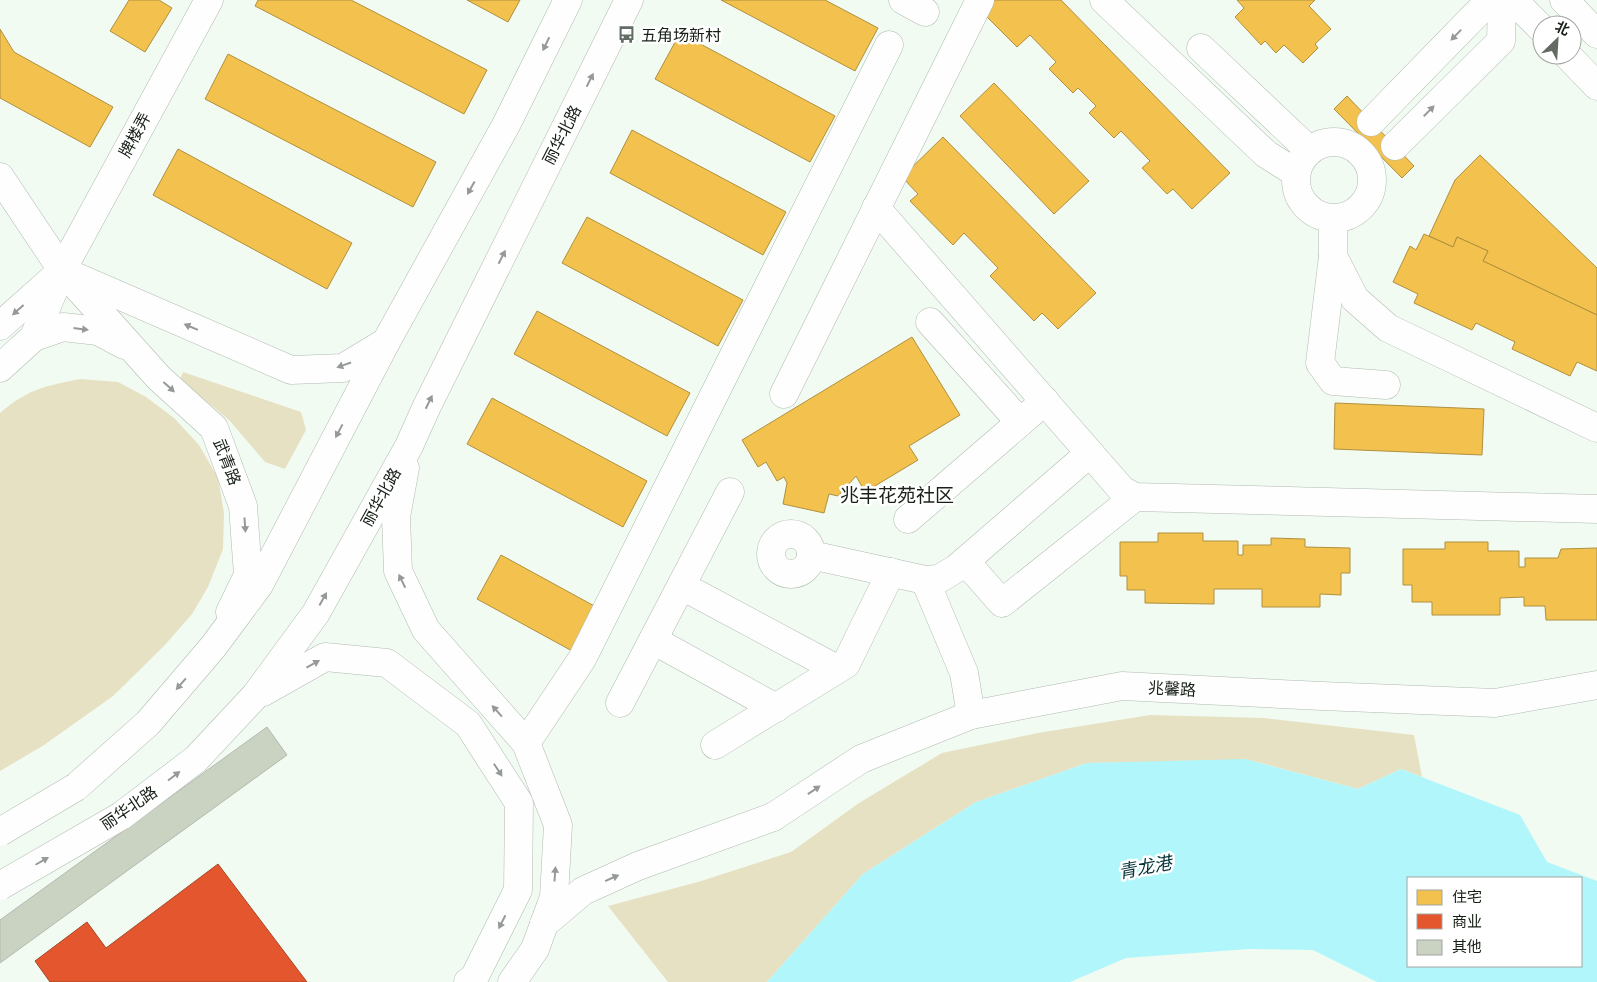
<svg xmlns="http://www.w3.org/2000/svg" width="1597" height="982" font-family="Roboto,'Noto Sans SC',sans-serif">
<rect width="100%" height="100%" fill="#f1fbf2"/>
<g fill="#e7e1c3">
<polygon points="183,372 301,412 306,430 285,469 265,462 230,421 180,379"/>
<path d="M80 379 118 382 146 397 174 418 199 445 218 478 224 513 223 549 208 587 192 614 164 646 113 696 44 745 0 771V413C28 389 45 386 80 379Z"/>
<polygon points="1150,715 1264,718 1414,735 1422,777 1401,769 1358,789 1253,761 1087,763 976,802 863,874 767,982 668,982 608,906 698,882 791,852 859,803 942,753 1038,733"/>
</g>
<path fill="#b1f6fb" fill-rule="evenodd" d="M1245 759 1358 789 1401 769 1520 815 1547 862 1597 881V982H1377L1313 950 1249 949 1126 958 1070 982H767L863 874 976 802 1087 763ZM1408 878H1581V966H1408Z"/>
<g fill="#f2c14e" stroke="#b0903e">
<polygon points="129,0 159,0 172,8 145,52 110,31"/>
<polygon points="258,0 351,0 487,70 464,114 255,6"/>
<polygon points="467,0 520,0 508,22"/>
<polygon points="721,0 825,0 878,28 855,71"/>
<polygon points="990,0 1061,0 1230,173 1192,209 1173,189 1167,194 1142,168 1150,161 1121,131 1114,138 1089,113 1096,106 1078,88 1073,93 1049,69 1056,62 1030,35 1017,47 980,10"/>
<polygon points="1237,0 1315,0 1309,6 1331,29 1315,44 1318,48 1303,63 1284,45 1276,53 1265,41 1261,45 1235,17 1244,8"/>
<polygon points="0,29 14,52 113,107 90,147 0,98"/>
<polygon points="680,33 835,116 810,162 655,79"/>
<polygon points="228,54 436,162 413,207 205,99"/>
<polygon points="994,83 1089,181 1054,214 960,116"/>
<polygon points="1347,96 1414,166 1402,178 1334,109"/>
<polygon points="632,130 786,212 763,255 610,173"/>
<polygon points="943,137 1096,293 1058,329 1042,313 1034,321 990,276 998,268 964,233 953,245 910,201 918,194 902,177"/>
<polygon points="178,149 352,243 327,289 153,195"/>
<polygon points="1480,155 1597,268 1597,315 1483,261 1488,251 1457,237 1453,247 1429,236 1455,180"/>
<polygon points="587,217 743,300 718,346 562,263"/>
<polygon points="1424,234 1453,247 1457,237 1488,251 1483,261 1597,315 1597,371 1577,362 1570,376 1512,349 1515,342 1476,323 1472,330 1414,303 1418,294 1393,282 1410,246 1416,250"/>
<polygon points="537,311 690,393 667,436 514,354"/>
<polygon points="912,337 960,415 909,446 918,460 865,492 856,476 838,496 829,494 824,513 783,504 787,483 784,477 777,481 766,462 758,467 742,440"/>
<polygon points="492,398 647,481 623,527 467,444"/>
<polygon points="1335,403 1484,409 1482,455 1334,449"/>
<polygon points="1158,533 1203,533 1203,541 1238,541 1238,555 1243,555 1243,545 1271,545 1271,538 1305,539 1305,547 1350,548 1350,573 1341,573 1341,595 1320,594 1320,607 1262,607 1262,589 1214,589 1214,604 1145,603 1145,590 1127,590 1127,576 1120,576 1120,542 1158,542"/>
<polygon points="1445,542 1488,542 1488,551 1519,551 1519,567 1525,567 1525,558 1558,558 1561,549 1597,548 1597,620 1546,620 1545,606 1524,606 1524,597 1500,598 1500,615 1432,615 1432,602 1412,602 1412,585 1403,585 1403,549 1445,549"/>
<polygon points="501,555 598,608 574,652 477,599"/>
</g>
<polygon fill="#e4572e" stroke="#a64627" points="218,864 307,982 50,982 35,961 87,922 106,948"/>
<polygon fill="#cad2c1" stroke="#b3b9b0" points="267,727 287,755 0,963 0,920"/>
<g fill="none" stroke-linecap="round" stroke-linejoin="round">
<defs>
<g id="minor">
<polyline points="903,0 925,12"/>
<polyline points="1104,0 1266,154 1296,173"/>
<polyline points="1201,48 1309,150"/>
<polyline points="1371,122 1490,0"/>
<circle cx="1334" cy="180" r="38"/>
<polyline points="1395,146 1501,41 1502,0"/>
<polyline points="0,177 62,270 159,378 214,428 243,506 248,575 230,612"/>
<polyline points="876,208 1122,490 1135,497 1597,509"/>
<polyline points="1333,219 1333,256 1355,299 1388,328 1597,428"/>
<polyline points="1333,256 1320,363 1333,381 1386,385"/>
<polyline points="72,275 291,370 343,368 386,342"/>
<polyline points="930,322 1020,422"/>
<polyline points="0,326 56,276"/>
<polyline points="34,337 63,327 98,331 124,345"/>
<polyline points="0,368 34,337 62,270 209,0"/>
<polyline points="784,394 980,0"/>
<polyline points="908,519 1045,401"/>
<circle cx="791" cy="554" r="20"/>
<polyline points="811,555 925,580 939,579 957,568 1090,453"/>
<polyline points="965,561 1002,603 1135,497"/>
<polyline points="925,580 964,673 971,715"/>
<polyline points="682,586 837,669"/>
<polyline points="653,640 776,708"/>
<polyline points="620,703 730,492"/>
<polyline points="526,743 582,659 889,45"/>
<polyline points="715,745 846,664 891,572"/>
<polyline points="773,817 861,759 971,715 1122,686 1322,696 1495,703 1597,685"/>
</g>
<g id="major">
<polyline points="1513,0 1542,29"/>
<polyline points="1564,0 1597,34"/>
<polyline points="1567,55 1597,86"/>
<polyline points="405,468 396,517 398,571 426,630 526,743 558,825 554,897 535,949 512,982"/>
<polyline points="263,692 325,657 387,663 468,724 519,803 518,890 474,978 468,982"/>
<polyline points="76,787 148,723 213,647 259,585 386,342 506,125 568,0"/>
<polyline points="121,816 196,759 255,696 316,613 409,446 427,406 629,0"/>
<polyline points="544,924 583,891 638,866 773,817"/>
</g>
</defs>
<use href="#minor" stroke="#b1bab2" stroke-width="29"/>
<use href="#major" stroke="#b1bab2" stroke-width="29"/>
<use href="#minor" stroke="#fdfefd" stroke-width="28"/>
<use href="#major" stroke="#fdfefd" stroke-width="28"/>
<defs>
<g id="major-bridge">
<polyline points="0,832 76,787"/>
<polyline points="0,886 121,816"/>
</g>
</defs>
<use href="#major-bridge" stroke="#b1bab2" stroke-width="29" stroke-linecap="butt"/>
<use href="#major-bridge" stroke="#fdfefd" stroke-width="28"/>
</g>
<defs><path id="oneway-solid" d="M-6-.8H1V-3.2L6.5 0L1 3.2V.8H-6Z" transform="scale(1.25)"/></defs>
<g fill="#969a96">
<use href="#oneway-solid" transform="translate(1456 35) rotate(134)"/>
<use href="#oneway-solid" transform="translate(546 44) rotate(116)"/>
<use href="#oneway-solid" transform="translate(590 80) rotate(-63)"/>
<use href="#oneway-solid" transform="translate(1429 111) rotate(-45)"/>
<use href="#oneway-solid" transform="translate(471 188) rotate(119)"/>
<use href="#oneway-solid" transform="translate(502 257) rotate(-63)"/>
<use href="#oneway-solid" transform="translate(18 310) rotate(138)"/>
<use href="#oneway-solid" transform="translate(191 327) rotate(-157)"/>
<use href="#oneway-solid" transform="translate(81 329) rotate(7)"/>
<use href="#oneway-solid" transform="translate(344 365) rotate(161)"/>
<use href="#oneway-solid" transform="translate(169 387) rotate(42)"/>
<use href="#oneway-solid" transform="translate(429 402) rotate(-64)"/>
<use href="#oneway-solid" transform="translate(339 431) rotate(118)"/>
<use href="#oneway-solid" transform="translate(245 525) rotate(86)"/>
<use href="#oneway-solid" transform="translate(402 581) rotate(-116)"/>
<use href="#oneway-solid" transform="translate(323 599) rotate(-61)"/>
<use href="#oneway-solid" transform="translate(313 664) rotate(-29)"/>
<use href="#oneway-solid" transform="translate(181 684) rotate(131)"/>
<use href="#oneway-solid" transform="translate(497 711) rotate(-132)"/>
<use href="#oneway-solid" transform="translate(498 770) rotate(57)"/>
<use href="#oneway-solid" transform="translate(174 776) rotate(-37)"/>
<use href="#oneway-solid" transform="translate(814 790) rotate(-34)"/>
<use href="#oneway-solid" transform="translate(42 861) rotate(-30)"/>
<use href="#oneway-solid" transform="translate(555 874) rotate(-86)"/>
<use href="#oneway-solid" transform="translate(612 878) rotate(-24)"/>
<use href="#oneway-solid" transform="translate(502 922) rotate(117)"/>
</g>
<defs>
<symbol id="bus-bare" viewBox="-9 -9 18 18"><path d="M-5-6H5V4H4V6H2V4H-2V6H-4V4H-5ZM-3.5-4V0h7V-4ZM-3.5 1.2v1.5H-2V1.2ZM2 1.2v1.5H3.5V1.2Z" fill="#636c64" stroke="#fff" stroke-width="2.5" paint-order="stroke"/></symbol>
</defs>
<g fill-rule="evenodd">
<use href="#bus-bare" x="614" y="22" width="25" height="25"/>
</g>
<g text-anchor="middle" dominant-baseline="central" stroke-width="5" stroke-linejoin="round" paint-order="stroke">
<g font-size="16" fill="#171f17" stroke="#fff" text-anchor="start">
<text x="641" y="35">五角场新村</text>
</g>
<g font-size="16" fill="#171f17" stroke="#fff">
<text transform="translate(135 135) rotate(-62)">牌楼弄</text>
<text transform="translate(562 135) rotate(-63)">丽华北路</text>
<text transform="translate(227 462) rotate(69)">武青路</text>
<text transform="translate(381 497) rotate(-61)">丽华北路</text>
<text transform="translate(1172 689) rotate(3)">兆馨路</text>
<text transform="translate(129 808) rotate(-34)">丽华北路</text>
</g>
<g font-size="18" font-style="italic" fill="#033338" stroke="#fff">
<text transform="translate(1145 867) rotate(-11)">青龙港</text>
</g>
<g font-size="19" fill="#171f17" stroke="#fff">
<text x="897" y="495">兆丰花苑社区</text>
</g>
</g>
<rect x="1407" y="877" width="175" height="90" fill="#ffffff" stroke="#a2a5a2"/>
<rect x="1417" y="890" width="25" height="15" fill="#f2c14e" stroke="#a2a5a2"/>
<text x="1452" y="902" font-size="15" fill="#171f17">住宅</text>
<rect x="1417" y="914" width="25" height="15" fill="#e4572e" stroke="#a2a5a2"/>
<text x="1452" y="927" font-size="15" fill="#171f17">商业</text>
<rect x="1417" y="940" width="25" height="15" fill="#cad2c1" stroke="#a2a5a2"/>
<text x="1452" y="952" font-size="15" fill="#171f17">其他</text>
<g transform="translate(1557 40) rotate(25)"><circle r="24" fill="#ffffff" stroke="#a2a5a2"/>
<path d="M0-4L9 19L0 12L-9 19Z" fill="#636c64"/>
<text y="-8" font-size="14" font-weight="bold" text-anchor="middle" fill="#171f17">北</text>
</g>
</svg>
